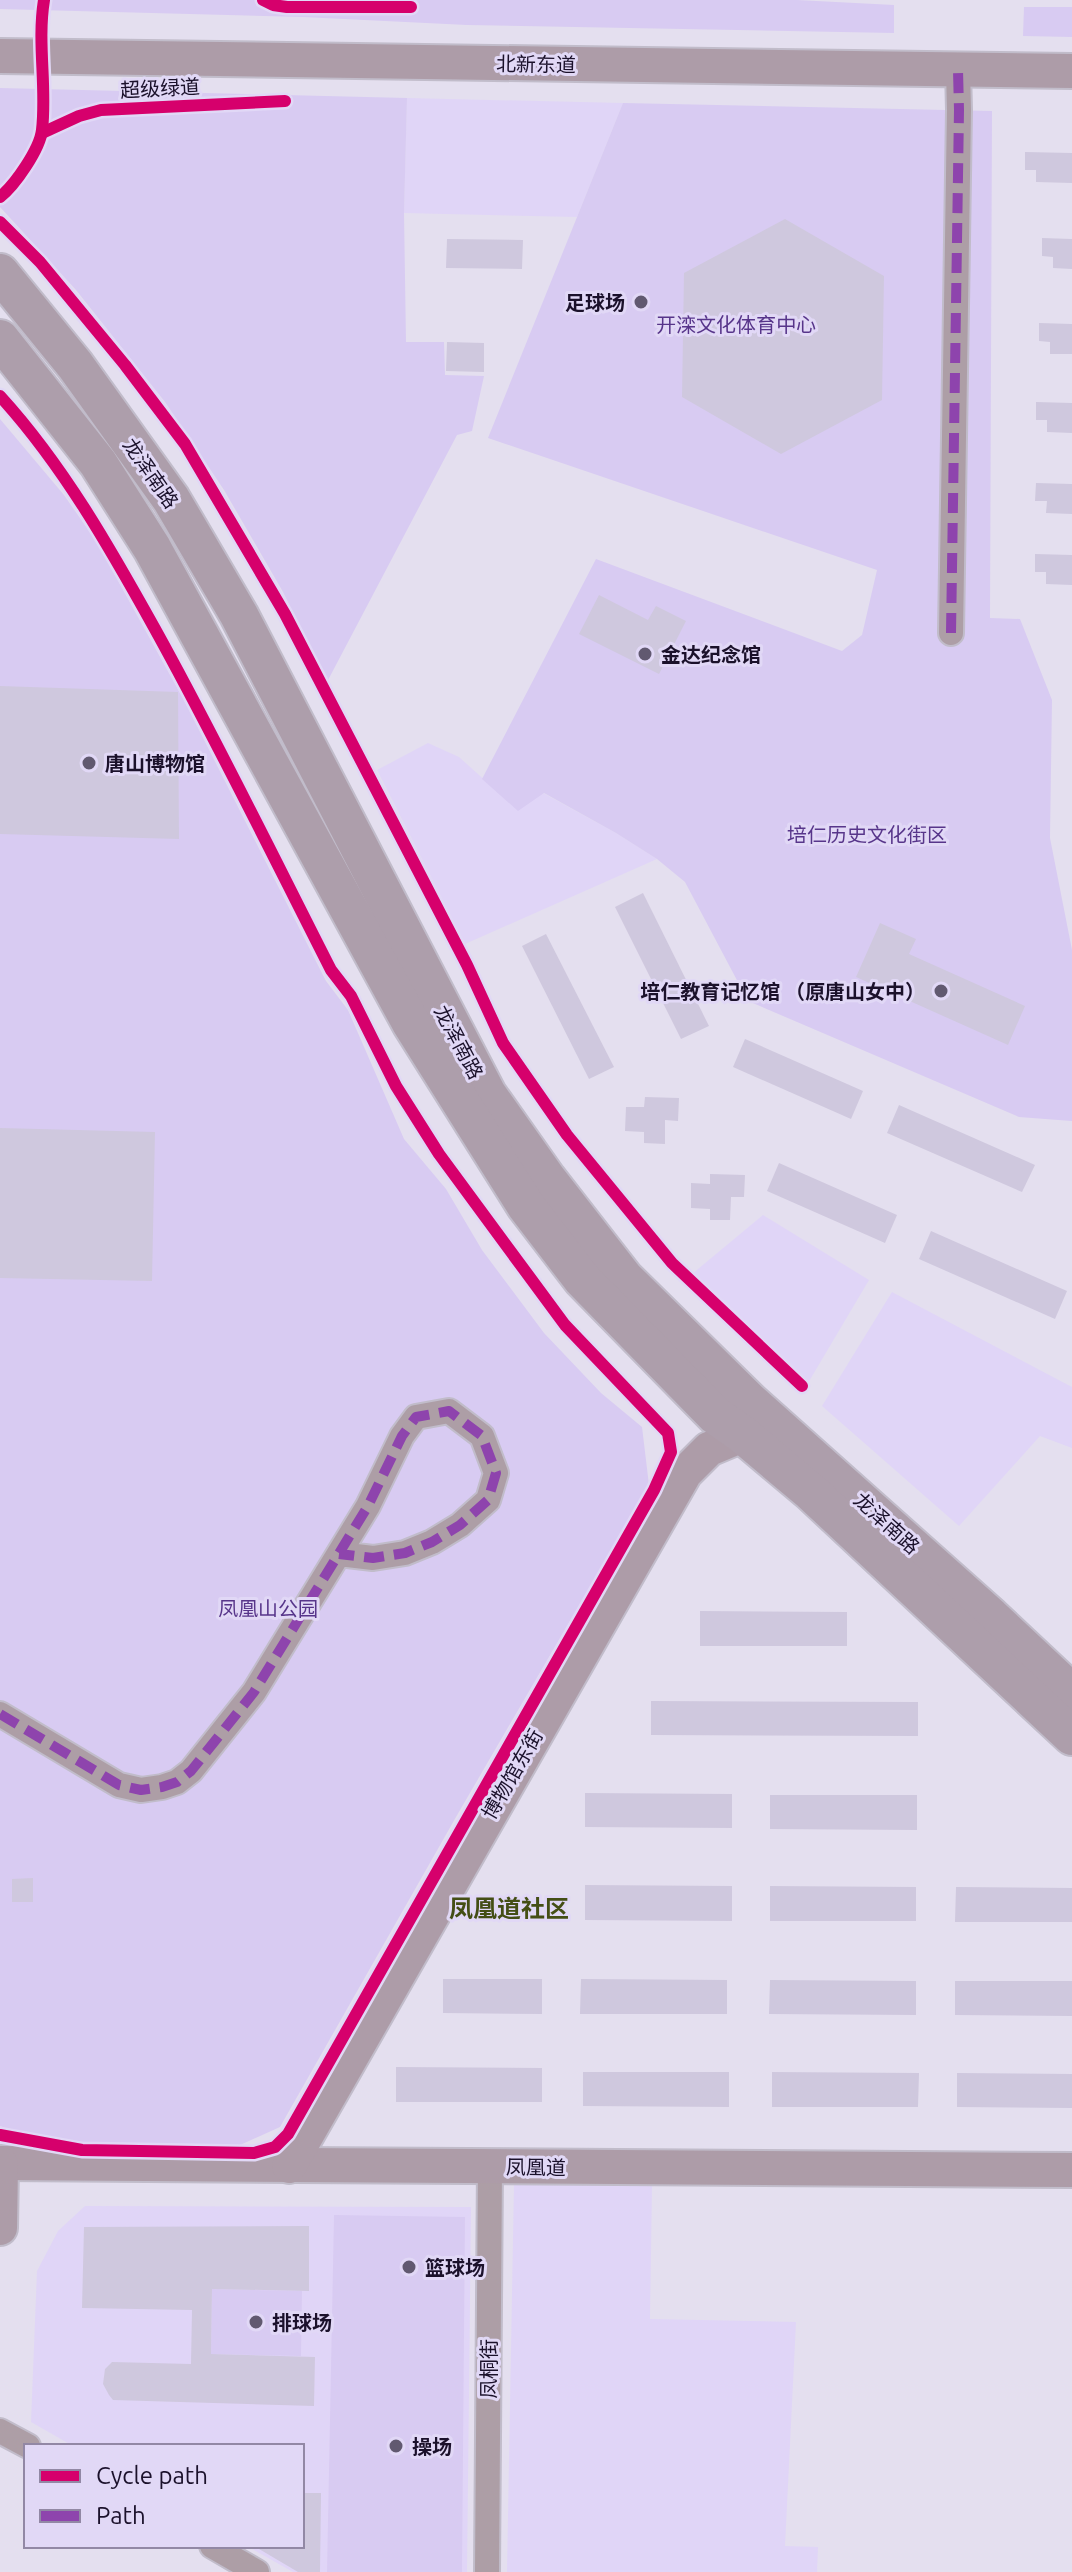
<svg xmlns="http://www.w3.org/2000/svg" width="1072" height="2572" font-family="Ubuntu,'Noto Sans SC',sans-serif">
<rect width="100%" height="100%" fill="#e4dfef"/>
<g fill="#e0d5f7">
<polygon points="407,98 623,103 577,217 404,213"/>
<polygon points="428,743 459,757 518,810 543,793 616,833 657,859 465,944 377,770"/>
<polygon points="763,1215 869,1280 808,1383 692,1274"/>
<polygon points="892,1292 1072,1387 1072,1448 1040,1436 959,1526 822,1406"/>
<polygon points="514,2184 652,2186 650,2319 796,2322 785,2546 818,2547 817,2572 507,2572"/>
<polygon points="85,2206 471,2207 467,2572 293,2572 247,2546 302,2546 302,2446 73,2446 31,2422 37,2271 58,2231"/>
</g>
<g fill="#d8cbf2">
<polygon points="0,0 797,0 894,5 894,33 467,25 303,17 0,9"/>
<polygon points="1024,7 1072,7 1072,37 1023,36"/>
<polygon points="0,88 407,98 404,213 406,342 444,342 445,375 484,376 472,431 457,435 327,682 283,592 224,490 165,402 76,290 0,207"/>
<polygon points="623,103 992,111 990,618 1020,619 1052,700 1050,838 1072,950 1072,1121 1019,1117 748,1001 685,882 657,859 616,833 544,793 518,811 482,779 596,559 842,651 862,635 877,570 488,438"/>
<polygon points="0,419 64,495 96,541 185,702 326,981 348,1010 404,1139 446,1189 482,1250 544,1333 601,1393 642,1427 649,1485 456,1817 280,2127 240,2145 195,2150 97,2146 29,2136 0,2126"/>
<polygon points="334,2215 465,2217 462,2572 327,2572"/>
<polygon points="212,2289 302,2291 301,2356 211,2354"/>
</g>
<g fill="#cfc8de">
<polygon points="1025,152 1072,153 1072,183 1036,182 1036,170 1025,170"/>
<polygon points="785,219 884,276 882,400 781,454 682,397 684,273"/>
<polygon points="1042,238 1072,239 1072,269 1053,268 1053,257 1042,256"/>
<polygon points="447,239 523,240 522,269 446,268"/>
<polygon points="1039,323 1072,324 1072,354 1050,354 1050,342 1039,341"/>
<polygon points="447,342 484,343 484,372 446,371"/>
<polygon points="1036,402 1072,403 1072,433 1047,432 1047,420 1036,420"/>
<polygon points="1036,483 1072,484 1072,514 1046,513 1047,501 1035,501"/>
<polygon points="1035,554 1072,555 1072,585 1046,584 1046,572 1035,572"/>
<polygon points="599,595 648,620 656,606 686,621 659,674 579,634"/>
<polygon points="0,686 178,692 179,839 0,834"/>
<polygon points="643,893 709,1026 681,1039 615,907"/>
<polygon points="880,923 916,939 909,954 1025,1006 1008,1045 856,977"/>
<polygon points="546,934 614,1067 589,1079 522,946"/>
<polygon points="745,1039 863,1091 851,1119 733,1067"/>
<polygon points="645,1097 679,1098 678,1121 665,1120 665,1144 644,1143 644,1132 625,1131 626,1107 644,1107"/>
<polygon points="899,1105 1035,1165 1022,1192 887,1133"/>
<polygon points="0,1128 155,1132 152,1281 0,1278"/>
<polygon points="779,1163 897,1215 885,1243 767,1191"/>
<polygon points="710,1174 745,1175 744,1197 731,1197 730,1220 710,1220 710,1209 691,1208 691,1183 710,1184"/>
<polygon points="931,1231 1067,1291 1055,1319 919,1259"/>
<polygon points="700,1611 847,1612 847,1646 700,1646"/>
<polygon points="651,1701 918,1702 918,1736 651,1735"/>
<polygon points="585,1793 732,1794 732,1828 585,1827"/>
<polygon points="770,1795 917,1795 917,1830 770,1829"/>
<polygon points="33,1878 33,1902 12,1902 12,1879"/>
<polygon points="585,1885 732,1886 732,1921 585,1920"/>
<polygon points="770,1886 916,1887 916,1921 770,1921"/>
<polygon points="956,1887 1072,1888 1072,1922 955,1922"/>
<polygon points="443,1979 542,1979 542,2014 443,2013"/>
<polygon points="581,1979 727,1980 727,2014 580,2014"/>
<polygon points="770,1980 916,1981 916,2015 769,2014"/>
<polygon points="955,1981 1072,1981 1072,2016 955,2015"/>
<polygon points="396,2067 542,2068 542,2102 396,2102"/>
<polygon points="583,2072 729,2072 729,2107 583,2106"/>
<polygon points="772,2072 919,2073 918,2107 772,2107"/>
<polygon points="957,2073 1072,2074 1072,2108 957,2107"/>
<polygon points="309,2226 309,2291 212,2289 211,2354 315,2357 314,2406 113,2400 109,2395 103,2384 105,2369 112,2362 191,2364 192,2310 82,2308 84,2227"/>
<polygon points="302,2493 321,2493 320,2572 298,2572 254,2546 302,2546"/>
</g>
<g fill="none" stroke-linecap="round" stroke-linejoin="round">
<defs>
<g id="street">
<polyline points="951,633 959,110 958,70"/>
<polyline points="0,1714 119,1785 141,1790 162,1787 177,1782 191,1771 254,1692 368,1506 402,1436 416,1417 449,1411 482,1436 496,1473 488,1500 460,1525 432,1542 405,1553 373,1558 339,1554"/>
<polyline points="0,2431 28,2446"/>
<polyline points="212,2546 257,2572"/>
<polyline points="487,2572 490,2166"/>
</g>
<g id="secondary">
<polyline points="0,56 1072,71"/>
<polyline points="0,2163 1072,2170"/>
<polyline points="289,2166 685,1473 709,1449 764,1426"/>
<polyline points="0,2228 1,2164"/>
</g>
<g id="primary">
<polyline points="0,273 75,365 171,499 239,615 487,1094 547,1179 624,1278 750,1402 991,1617 1072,1693"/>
<polyline points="0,339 98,463 152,548 411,1023 526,1206 582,1279 715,1415 742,1434 811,1492 1072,1736"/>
</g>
</defs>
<use href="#street" stroke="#c1bcca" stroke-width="28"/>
<use href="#secondary" stroke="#c1bcca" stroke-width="38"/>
<use href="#primary" stroke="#c1bcca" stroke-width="42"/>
<use href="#street" stroke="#ad9ea6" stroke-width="24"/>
<use href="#secondary" stroke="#ad9ca8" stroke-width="34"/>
<use href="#primary" stroke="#ad9eab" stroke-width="38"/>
<g stroke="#8e44ad" stroke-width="10" stroke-dasharray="20 10" stroke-linecap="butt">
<polyline points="951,633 959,110 958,70"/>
<polyline points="0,1714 119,1785 141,1790 162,1787 177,1782 191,1771 254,1692 368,1506 402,1436 416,1417 449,1411 482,1436 496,1473 488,1500 460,1525 432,1542 405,1553 373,1558 339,1554"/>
</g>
<defs>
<g id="cycleway">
<polyline points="263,0 273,5 287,7 411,7"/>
<polyline points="42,133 79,116 101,110 285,101"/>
<path d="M0 197C15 185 40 149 42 130 47 87 37 43 44 0"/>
<polyline points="0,222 40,262 125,365 185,444 285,614 467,965 503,1043 567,1135 672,1263 802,1386"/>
<path d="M0 396C63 465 110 548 155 629 217 741 273 856 331 970L351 996 396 1086 439 1154 503 1241 565 1325 668 1433 671 1452 654 1490 288 2134 275 2147 254 2153 82 2150 0 2135"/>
</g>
</defs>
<use href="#cycleway" stroke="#e1d8f6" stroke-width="17"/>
<use href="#cycleway" stroke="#d6006c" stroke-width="12"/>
</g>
<g fill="#615970" stroke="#e1d8f6" stroke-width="3">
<circle cx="641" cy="302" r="8"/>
<circle cx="645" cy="654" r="8"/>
<circle cx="89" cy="763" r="8"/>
<circle cx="941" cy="991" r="8"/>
<circle cx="409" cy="2267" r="8"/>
<circle cx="256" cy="2322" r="8"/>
<circle cx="396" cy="2446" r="8"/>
</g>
<g text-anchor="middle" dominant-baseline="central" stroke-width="6" stroke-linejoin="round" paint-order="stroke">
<g font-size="20" fill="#1b112b" stroke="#e1d8f6">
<text transform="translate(536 64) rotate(1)">北新东道</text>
<text transform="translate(160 88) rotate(-3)">超级绿道</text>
<text transform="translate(151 473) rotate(55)">龙泽南路</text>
<text transform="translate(459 1042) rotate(62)">龙泽南路</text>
<text transform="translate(887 1523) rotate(42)">龙泽南路</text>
<text transform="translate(512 1774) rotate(-60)">博物馆东街</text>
<text transform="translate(536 2167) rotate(1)">凤凰道</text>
<text transform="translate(488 2369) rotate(-90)">凤桐街</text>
</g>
<g font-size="20" font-weight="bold" fill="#1b112b" stroke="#e1d8f6" text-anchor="start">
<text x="625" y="302" text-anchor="end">足球场</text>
<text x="661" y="654">金达纪念馆</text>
<text x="105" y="763">唐山博物馆</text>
<text x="925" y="991" text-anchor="end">培仁教育记忆馆 （原唐山女中）</text>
<text x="425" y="2267">篮球场</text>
<text x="272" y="2322">排球场</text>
<text x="412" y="2446">操场</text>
</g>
<g font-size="20" fill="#57358a" stroke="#e1d8f6">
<text x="736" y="324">开滦文化体育中心</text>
<text x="867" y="834">培仁历史文化街区</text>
<text x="268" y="1608">凤凰山公园</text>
</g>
<g font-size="24" font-weight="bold" fill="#444e15" stroke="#e1d8f6">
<text x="509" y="1908">凤凰道社区</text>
</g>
</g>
<rect x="24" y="2444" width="280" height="104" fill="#e1d8f6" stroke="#9288a5" stroke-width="2"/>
<rect x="40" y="2470" width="40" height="12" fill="#d6006c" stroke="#9288a5" stroke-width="2"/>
<text x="96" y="2484" font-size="24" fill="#1b112b">Cycle path</text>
<rect x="40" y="2510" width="40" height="12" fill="#8e44ad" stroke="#9288a5" stroke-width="2"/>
<text x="96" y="2524" font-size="24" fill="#1b112b">Path</text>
</svg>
